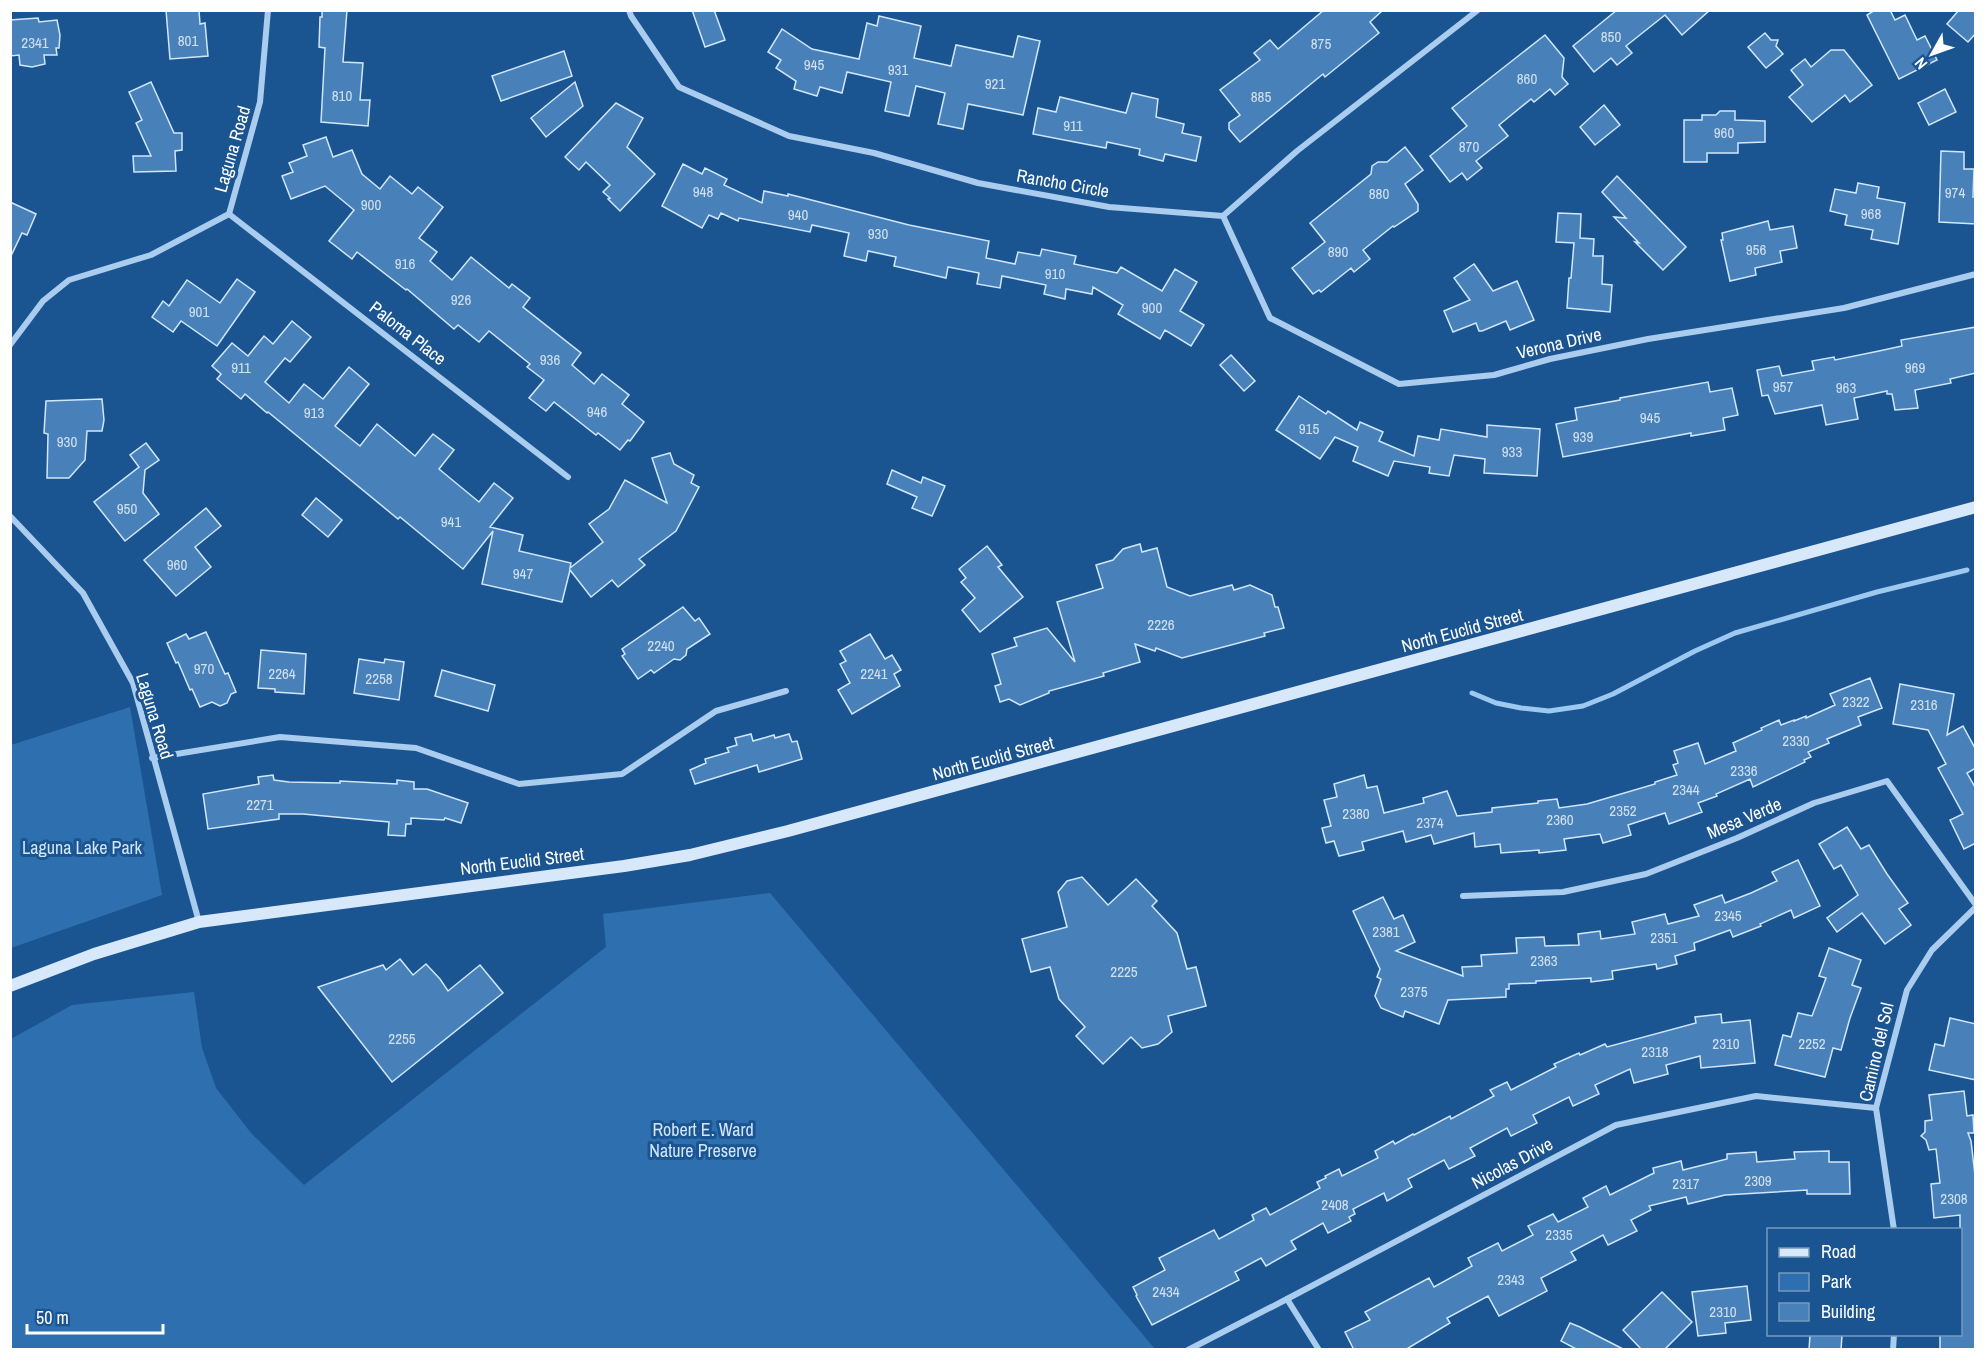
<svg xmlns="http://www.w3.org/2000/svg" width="1986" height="1360" font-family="'Archivo Narrow',sans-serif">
<rect width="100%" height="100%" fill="#1b5591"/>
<g fill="#2e70af">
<polygon points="130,707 162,895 11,948 11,745"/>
<polygon points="770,893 1155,1349 11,1349 11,1039 72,1005 194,992 202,1048 216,1088 251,1133 304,1185 606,947 603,914"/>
</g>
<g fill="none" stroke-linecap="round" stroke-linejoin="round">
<polyline stroke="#9dc9f1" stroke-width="5" points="1472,693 1496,703 1521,708 1549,711 1583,706 1613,694 1695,651 1735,633 1877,592 1967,570"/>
</g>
<g fill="#4881ba" stroke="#d0e6fa" stroke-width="1.5">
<polygon points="166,10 199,10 200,24 205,23 208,56 170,59"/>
<polygon points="322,10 347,10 343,62 363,63 360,100 370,100 368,126 321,122 325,48 319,47 320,17 322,17"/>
<polygon points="692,10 714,10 725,40 705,47"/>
<polygon points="1324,10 1383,10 1370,22 1379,33 1325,77 1323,74 1240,142 1229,129 1229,123 1240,115 1220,90 1260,60 1254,53 1270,40 1278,49"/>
<polygon points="1617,10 1710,10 1682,35 1665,15 1626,46 1632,53 1617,65 1611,58 1594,72 1573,46"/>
<polygon points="1875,10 1890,10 1895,20 1905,15 1917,40 1925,36 1937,60 1899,79 1867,15"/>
<polygon points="1959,10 1976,10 1976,33 1968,42 1947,24"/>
<polygon points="879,16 921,26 914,58 951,66 956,45 1013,57 1018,36 1040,41 1023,115 968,104 963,129 938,124 945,93 916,86 909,116 885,111 891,82 847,72 842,93 820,87 817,96 794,89 796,81 776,68 781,60 768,52 782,29 812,49 859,59 867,23 877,26"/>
<polygon points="38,18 39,22 57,20 60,35 59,48 56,48 57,55 44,55 45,64 32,67 20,65 19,55 10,56 10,20"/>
<polygon points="1765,33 1771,40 1778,40 1776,46 1783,54 1766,68 1748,47"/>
<polygon points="1545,35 1564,58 1562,77 1568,84 1555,95 1550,89 1534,102 1531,99 1499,125 1508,136 1476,161 1482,168 1467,180 1462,173 1450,182 1430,156 1467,126 1452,108"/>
<polygon points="1831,50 1844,50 1872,85 1850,102 1845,95 1812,122 1789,97 1803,85 1791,70 1805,59 1811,67"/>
<polygon points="564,51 572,76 501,101 492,76"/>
<polygon points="151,82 174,133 182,133 182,150 175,151 176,171 134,172 133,156 151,156 136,123 142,120 129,92"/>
<polygon points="575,82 583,106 546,137 531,118"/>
<polygon points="1945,89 1956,112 1929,125 1918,103"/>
<polygon points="1132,93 1158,99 1156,117 1184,124 1182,133 1201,137 1196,161 1165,154 1163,161 1139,155 1140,149 1107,142 1106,148 1033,134 1038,108 1056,112 1060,97 1126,113"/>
<polygon points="616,103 643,118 627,147 655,174 620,211 608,199 610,198 603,192 610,185 586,162 579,170 565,157"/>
<polygon points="1604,105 1620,125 1595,145 1580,127"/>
<polygon points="1720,111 1735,111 1735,120 1765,121 1765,142 1738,143 1738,153 1707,153 1707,162 1684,162 1684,120 1702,120 1702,115 1716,115"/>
<polygon points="326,137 333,157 352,150 362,174 380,189 390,176 412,194 418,187 443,207 419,238 437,252 430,261 452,280 471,257 509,288 512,284 530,298 523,307 581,353 572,365 594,384 602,374 629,395 622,404 644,422 630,441 628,440 620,450 598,433 596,435 554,402 546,411 529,398 544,380 527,367 530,364 489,331 479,342 458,325 454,329 407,289 406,290 357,252 352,259 329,241 354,210 325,186 291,199 282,176 293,172 289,163 307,156 303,145"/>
<polygon points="1405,147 1423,170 1405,184 1418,204 1418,211 1394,227 1393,226 1363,250 1370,259 1354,272 1351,268 1321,292 1319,290 1313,294 1292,268 1325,242 1310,223 1371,174 1372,166 1378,162 1387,162"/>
<polygon points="1941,151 1964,152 1964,169 1974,169 1973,197 1976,197 1976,224 1939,222"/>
<polygon points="683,164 702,174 705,168 727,179 724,185 762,203 764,191 788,196 788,194 909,225 989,241 986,258 1015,264 1018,252 1040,256 1042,249 1076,256 1074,264 1117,273 1121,267 1162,291 1175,269 1197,282 1180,311 1204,325 1191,346 1165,330 1160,339 1118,314 1123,305 1093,287 1092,294 1066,289 1065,299 1044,294 1046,285 1002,276 1000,288 977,284 979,273 948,267 946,278 894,266 896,257 868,251 866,261 844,256 849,233 812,225 810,232 739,218 738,221 721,213 718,219 709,215 702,228 662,206"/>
<polygon points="1617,176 1686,247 1663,270 1635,242 1639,243 1614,217 1626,218 1602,192"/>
<polygon points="1858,183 1879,187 1877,198 1905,203 1898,244 1871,239 1873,230 1845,225 1847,215 1830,211 1835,189 1856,193"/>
<polygon points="10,202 36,214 27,235 22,233 10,258"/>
<polygon points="1558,213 1581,214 1580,238 1594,239 1593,256 1603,256 1602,284 1612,285 1610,312 1567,308 1569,278 1571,278 1574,243 1556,242"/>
<polygon points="1768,221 1770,230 1793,226 1797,248 1780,251 1782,262 1755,268 1756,275 1730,281 1721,240 1723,240 1722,233"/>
<polygon points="1474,264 1493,291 1517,281 1534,320 1510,330 1506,321 1482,331 1479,331 1476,323 1453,332 1444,311 1470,300 1454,278"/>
<polygon points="237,279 255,292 217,346 181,321 173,332 152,317 163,301 169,306 187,280 220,303"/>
<polygon points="292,321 311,337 290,362 285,358 265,382 289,403 304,384 323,399 349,367 369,384 335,426 360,446 377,424 415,456 433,434 454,450 439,469 479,502 494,483 513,498 490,527 523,535 519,551 571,563 570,568 603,542 589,524 609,509 625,480 667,503 652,458 670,453 674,464 694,475 691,483 699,487 676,531 639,559 645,565 618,587 612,580 591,597 570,570 562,602 482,584 493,531 463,569 400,517 398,519 268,412 267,413 245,394 241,399 217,379 221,374 212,366 232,343 248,356 264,336 273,344"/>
<polygon points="1976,327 1976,373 1950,379 1951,383 1915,390 1918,408 1895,410 1892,394 1887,394 1887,391 1854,398 1858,419 1826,425 1822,405 1775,414 1768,395 1762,396 1757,370 1779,366 1782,376 1814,370 1812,361 1834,357 1835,360 1879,351 1902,346 1901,340"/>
<polygon points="1231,355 1255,381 1244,391 1220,365"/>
<polygon points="1708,382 1710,392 1732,388 1738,415 1723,418 1725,430 1691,436 1691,433 1563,457 1556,424 1577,420 1575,408 1620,400 1620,398"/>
<polygon points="1299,396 1326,414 1328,411 1357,430 1360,422 1383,432 1379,441 1414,456 1418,436 1439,440 1441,429 1487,437 1487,425 1540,429 1537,476 1484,473 1485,459 1454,455 1449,476 1429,473 1430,467 1394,461 1388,476 1353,461 1358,447 1335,437 1320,459 1276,430"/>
<polygon points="102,399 104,420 102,431 87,431 85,460 69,478 47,478 48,434 44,433 46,401"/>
<polygon points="146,443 159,460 145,470 143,493 159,514 125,541 94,502 139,467 130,455"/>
<polygon points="892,470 921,483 923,477 945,486 932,516 912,508 917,497 887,484"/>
<polygon points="316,498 342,520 328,537 302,515"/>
<polygon points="206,508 221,526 195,547 211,567 176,596 144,560"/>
<polygon points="1140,544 1142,552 1157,548 1167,587 1190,596 1232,585 1234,590 1250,585 1272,595 1275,607 1278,607 1284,628 1264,633 1265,636 1182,658 1156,648 1155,651 1135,644 1140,662 1103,673 1104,676 1049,691 1049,693 1020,705 1009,699 1000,702 995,686 1001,684 992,654 1017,646 1014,638 1047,628 1075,662 1057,602 1103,588 1096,565 1113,560 1123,549"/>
<polygon points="987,546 1002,565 998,567 1023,597 980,632 962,610 975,598 961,582 966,578 959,569"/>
<polygon points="683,607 695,621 699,618 710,634 687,649 686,655 680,660 674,659 654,673 651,670 638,679 622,656 625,654 622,649"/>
<polygon points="206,632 225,674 228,673 236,692 231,694 227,703 220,706 212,702 200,707 192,689 190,690 178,662 176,663 167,643 186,634 189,639"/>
<polygon points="870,634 885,659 892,655 901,670 894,674 900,686 852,714 838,690 850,683 840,664 846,661 840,651"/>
<polygon points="261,650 306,654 304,694 275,692 275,689 258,688"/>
<polygon points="359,659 384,663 385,659 404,662 399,700 354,693"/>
<polygon points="442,670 495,685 488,711 435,696"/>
<polygon points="1870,678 1882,708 1858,717 1861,725 1827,739 1829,743 1808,752 1811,757 1804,760 1805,762 1753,787 1750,779 1716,794 1717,796 1698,803 1702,812 1669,824 1665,813 1628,825 1631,835 1603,843 1600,834 1564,839 1566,850 1539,853 1539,850 1501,853 1500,844 1475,847 1474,833 1434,844 1431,835 1406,842 1403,831 1362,842 1364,850 1339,856 1334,841 1326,843 1322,828 1331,826 1324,800 1337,797 1334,784 1364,775 1367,788 1377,786 1384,813 1424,803 1423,798 1447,791 1457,816 1492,812 1492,808 1538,803 1538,801 1557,799 1559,808 1587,804 1655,784 1655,782 1677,775 1673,765 1678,763 1674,751 1698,743 1705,764 1736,751 1733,743 1762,730 1761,728 1779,720 1781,725 1794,720 1794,721 1806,716 1806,718 1835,705 1830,694"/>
<polygon points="1900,684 1954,694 1947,735 1963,726 1976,750 1976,768 1967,773 1976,789 1976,843 1964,849 1950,820 1963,814 1938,768 1946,764 1928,730 1893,724"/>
<polygon points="751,734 753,741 774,735 775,738 789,734 792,742 797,741 802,759 759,772 757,765 695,784 690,770 706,763 705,759 729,752 727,748 737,745 735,738"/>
<polygon points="273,775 274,780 289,782 340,783 340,781 397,784 397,780 414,782 414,789 427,789 468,803 461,823 445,818 444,820 411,818 411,824 406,824 405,836 388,835 389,822 303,814 279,814 279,819 208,829 203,794 259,784 258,777"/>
<polygon points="1847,827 1861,849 1869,845 1887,874 1908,903 1899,909 1911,925 1885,944 1862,913 1837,932 1827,918 1858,895 1841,865 1834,869 1819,844"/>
<polygon points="1798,860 1820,906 1794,918 1791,910 1760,924 1761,926 1733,937 1730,930 1694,943 1695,950 1675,956 1677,964 1657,969 1656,964 1612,971 1613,979 1591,982 1591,978 1536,981 1536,983 1509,984 1509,989 1506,989 1506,997 1448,1000 1439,1024 1405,1011 1403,1017 1381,1008 1375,996 1381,979 1377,977 1380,969 1353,911 1383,897 1394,919 1403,915 1415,942 1396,951 1463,976 1462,967 1482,966 1481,955 1517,953 1516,938 1544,937 1545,946 1579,945 1578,934 1600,931 1601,939 1635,934 1632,922 1665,914 1668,924 1699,916 1694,905 1722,895 1725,903 1751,893 1777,881 1772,872"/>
<polygon points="1082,877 1108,905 1136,879 1157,901 1152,906 1177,933 1187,969 1196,967 1206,1006 1168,1016 1172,1032 1158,1044 1142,1048 1131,1037 1103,1064 1076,1036 1085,1027 1059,999 1050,967 1031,972 1022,939 1067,927 1058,892 1067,881"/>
<polygon points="1829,948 1861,960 1852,985 1861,988 1850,1018 1841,1050 1833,1048 1825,1077 1775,1065 1783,1035 1791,1037 1798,1013 1812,1016 1826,978 1819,976"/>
<polygon points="400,959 413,975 426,964 440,979 448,991 480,965 503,993 392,1082 318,987 383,965 386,970"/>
<polygon points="1721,1014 1722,1023 1750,1020 1755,1063 1701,1068 1700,1056 1666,1065 1668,1074 1634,1083 1630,1069 1595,1085 1599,1094 1573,1106 1569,1097 1533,1115 1537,1123 1511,1136 1507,1128 1470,1148 1475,1156 1449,1169 1444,1160 1408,1179 1412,1187 1387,1201 1384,1193 1353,1209 1355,1214 1349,1217 1351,1221 1328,1233 1323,1223 1291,1241 1296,1249 1266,1266 1261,1258 1235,1272 1239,1280 1152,1325 1136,1296 1137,1295 1133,1287 1165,1270 1159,1258 1214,1230 1219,1239 1254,1220 1252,1215 1266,1208 1270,1215 1320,1188 1317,1182 1326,1178 1325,1176 1339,1169 1342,1176 1378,1158 1375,1151 1393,1141 1395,1144 1413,1134 1414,1135 1450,1116 1451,1119 1494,1096 1490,1090 1507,1082 1511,1090 1556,1067 1554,1064 1579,1053 1580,1055 1605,1044 1607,1047 1696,1023 1695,1017"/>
<polygon points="1950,1018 1976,1024 1976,1080 1929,1070 1935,1044 1944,1046"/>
<polygon points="1964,1091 1967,1116 1973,1115 1974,1133 1968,1133 1971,1141 1976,1184 1976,1350 1940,1350 1940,1335 1960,1335 1960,1215 1934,1218 1931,1184 1940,1183 1936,1149 1929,1150 1926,1140 1921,1136 1925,1132 1925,1121 1932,1120 1929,1095"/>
<polygon points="1829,1151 1829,1162 1849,1162 1850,1194 1807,1194 1807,1190 1725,1195 1688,1204 1686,1197 1649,1206 1651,1210 1631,1220 1637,1231 1608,1245 1603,1235 1571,1252 1576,1260 1541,1278 1547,1291 1499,1316 1488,1296 1447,1318 1450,1323 1405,1350 1354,1350 1345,1332 1370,1320 1365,1312 1429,1278 1434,1287 1472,1266 1468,1258 1498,1243 1502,1251 1533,1235 1528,1226 1553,1214 1558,1222 1588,1207 1583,1198 1606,1186 1610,1195 1654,1173 1653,1168 1681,1161 1683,1170 1727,1159 1727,1154 1756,1152 1757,1162 1795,1159 1794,1152"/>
<polygon points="1747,1286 1751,1320 1725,1323 1726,1333 1698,1336 1692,1292"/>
<polygon points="1662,1292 1692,1322 1664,1350 1642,1350 1623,1330"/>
<polygon points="1570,1323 1580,1327 1625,1350 1578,1350 1561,1341"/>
<polygon points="1810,1335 1842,1335 1841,1350 1809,1350"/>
</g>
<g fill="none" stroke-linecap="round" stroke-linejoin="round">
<g stroke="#aacdef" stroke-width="6">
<polyline points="629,10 631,16 679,87 789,136 874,153 978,183 1109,207 1223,216 1297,151 1478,10"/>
<polyline points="229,214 568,477"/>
<polyline points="1223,216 1270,318 1399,384 1494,375 1550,359 1648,339 1844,308 1976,274"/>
<polyline points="10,345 43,301 69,280 151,255 229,214 260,102 268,10"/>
<polyline points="10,516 83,593 133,683 199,922"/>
<polyline points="152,758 280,737 416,748 519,784 622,774 716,711 786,691"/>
<polyline points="1463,896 1563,892 1646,874 1737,838 1814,803 1887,781 1976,905"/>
<polyline points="1894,1230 1876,1108 1907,990 1932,950 1976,907"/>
<polyline points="1287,1299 1319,1350"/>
<polyline points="1188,1350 1287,1299 1616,1125 1756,1096 1876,1108"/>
<polyline points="1893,1350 1894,1334"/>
</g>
<polyline stroke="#d7e8fa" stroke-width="12" points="10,986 94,954 199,922 624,866 690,855 788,831 1976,507"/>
</g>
<g text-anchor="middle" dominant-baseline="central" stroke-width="6" stroke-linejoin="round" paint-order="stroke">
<g font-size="15" fill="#d1e0ee">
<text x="1611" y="36">850</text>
<text x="188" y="40">801</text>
<text x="35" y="42">2341</text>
<text x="1321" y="43">875</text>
<text x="814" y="64">945</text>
<text x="898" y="69">931</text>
<text x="1527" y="78">860</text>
<text x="995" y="83">921</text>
<text x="342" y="95">810</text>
<text x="1261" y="96">885</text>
<text x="1073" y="125">911</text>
<text x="1724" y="132">960</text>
<text x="1469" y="146">870</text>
<text x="703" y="191">948</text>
<text x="1955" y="192">974</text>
<text x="1379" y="193">880</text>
<text x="371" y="204">900</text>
<text x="1871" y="213">968</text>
<text x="798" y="214">940</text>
<text x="878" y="233">930</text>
<text x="1756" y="249">956</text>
<text x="1338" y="251">890</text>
<text x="405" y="263">916</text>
<text x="1055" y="273">910</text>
<text x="461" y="299">926</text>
<text x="1152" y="307">900</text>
<text x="199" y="311">901</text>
<text x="550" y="359">936</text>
<text x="241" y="367">911</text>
<text x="1915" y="367">969</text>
<text x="1783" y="386">957</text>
<text x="1846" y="387">963</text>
<text x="597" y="411">946</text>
<text x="314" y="412">913</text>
<text x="1650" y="417">945</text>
<text x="1309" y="428">915</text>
<text x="1583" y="436">939</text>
<text x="67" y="441">930</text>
<text x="1512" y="451">933</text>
<text x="127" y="508">950</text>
<text x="451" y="521">941</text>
<text x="177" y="564">960</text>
<text x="523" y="573">947</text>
<text x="1161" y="624">2226</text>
<text x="661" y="645">2240</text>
<text x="204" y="668">970</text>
<text x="282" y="673">2264</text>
<text x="874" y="673">2241</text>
<text x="379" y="678">2258</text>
<text x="1856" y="701">2322</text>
<text x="1924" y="704">2316</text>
<text x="1796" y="740">2330</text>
<text x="1744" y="770">2336</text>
<text x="1686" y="789">2344</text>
<text x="260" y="804">2271</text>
<text x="1623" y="810">2352</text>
<text x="1356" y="813">2380</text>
<text x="1560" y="819">2360</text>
<text x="1430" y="822">2374</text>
<text x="1728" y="915">2345</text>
<text x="1386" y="931">2381</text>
<text x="1664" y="937">2351</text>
<text x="1544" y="960">2363</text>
<text x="1124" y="971">2225</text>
<text x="1414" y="991">2375</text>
<text x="402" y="1038">2255</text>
<text x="1726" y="1043">2310</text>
<text x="1812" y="1043">2252</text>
<text x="1655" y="1051">2318</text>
<text x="1758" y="1180">2309</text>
<text x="1686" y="1183">2317</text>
<text x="1954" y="1198">2308</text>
<text x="1335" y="1204">2408</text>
<text x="1559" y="1234">2335</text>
<text x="1511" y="1279">2343</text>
<text x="1166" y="1291">2434</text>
<text x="1723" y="1311">2310</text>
</g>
<g font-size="18" fill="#fff" stroke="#1b5591">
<text transform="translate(232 149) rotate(-74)">Laguna Road</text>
<text transform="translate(1063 183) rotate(10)">Rancho Circle</text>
<text transform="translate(408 333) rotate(38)">Paloma Place</text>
<text transform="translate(1559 343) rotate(-13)">Verona Drive</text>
<text transform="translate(1462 630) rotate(-15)">North Euclid Street</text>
<text transform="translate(155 716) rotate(73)">Laguna Road</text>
<text transform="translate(993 758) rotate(-15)">North Euclid Street</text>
<text transform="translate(1744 818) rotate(-23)">Mesa Verde</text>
<text transform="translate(522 861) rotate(-7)">North Euclid Street</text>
<text transform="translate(1876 1052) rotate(-77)">Camino del Sol</text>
<text transform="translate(1512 1163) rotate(-28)">Nicolas Drive</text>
</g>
<g font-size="18" fill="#d0e6fa" stroke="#1b5591">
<text x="82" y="847">Laguna Lake Park</text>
<text x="703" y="1129">Robert E. Ward<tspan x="703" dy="21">Nature Preserve</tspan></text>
</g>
</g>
<rect width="1986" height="1360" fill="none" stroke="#ffffff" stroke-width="24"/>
<rect x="1767" y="1228" width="195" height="108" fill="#1b5591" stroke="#7699bd" stroke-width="1.5"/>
<rect x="1779" y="1248" width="30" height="9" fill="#d7e8fa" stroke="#7699bd" stroke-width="1.5"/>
<text x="1821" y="1258" font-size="18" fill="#ffffff">Road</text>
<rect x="1779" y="1273" width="30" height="18" fill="#2e70af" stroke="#7699bd" stroke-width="1.5"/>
<text x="1821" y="1288" font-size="18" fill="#ffffff">Park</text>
<rect x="1779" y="1303" width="30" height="18" fill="#4881ba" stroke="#7699bd" stroke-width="1.5"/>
<text x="1821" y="1318" font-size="18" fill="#ffffff">Building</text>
<g transform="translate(1932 54) rotate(230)" stroke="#1b5591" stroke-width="4.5" paint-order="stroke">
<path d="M0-4.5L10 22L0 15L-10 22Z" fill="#ffffff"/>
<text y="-9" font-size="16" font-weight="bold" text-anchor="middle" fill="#ffffff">N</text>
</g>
<path d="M27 1324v9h136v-9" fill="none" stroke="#ffffff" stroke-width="3"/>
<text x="36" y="1324" font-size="18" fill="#ffffff" stroke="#1b5591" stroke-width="4.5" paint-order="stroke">50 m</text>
</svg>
